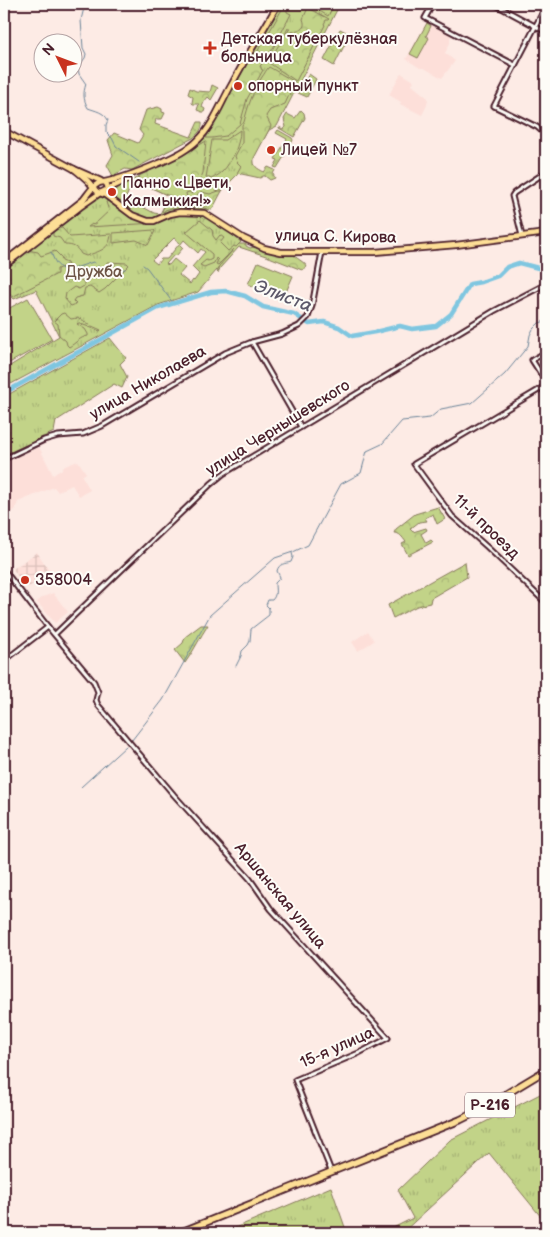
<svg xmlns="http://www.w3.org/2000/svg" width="550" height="1237" font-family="'Balsamiq Sans',sans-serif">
<defs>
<pattern id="industrial-grid" width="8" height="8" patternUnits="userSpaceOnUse" patternTransform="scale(1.25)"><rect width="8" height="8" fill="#fddfd9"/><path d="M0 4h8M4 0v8" fill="none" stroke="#dabfba"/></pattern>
<pattern id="grass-tufts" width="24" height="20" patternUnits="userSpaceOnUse" patternTransform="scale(1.25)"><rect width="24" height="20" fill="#c2d388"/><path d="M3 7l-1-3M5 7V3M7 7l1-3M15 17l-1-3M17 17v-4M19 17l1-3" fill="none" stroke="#a8b576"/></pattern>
<pattern id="forest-crowns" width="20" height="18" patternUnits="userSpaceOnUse" patternTransform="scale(1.25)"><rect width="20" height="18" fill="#c2d388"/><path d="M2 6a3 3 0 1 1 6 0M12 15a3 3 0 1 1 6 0" fill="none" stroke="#a8b576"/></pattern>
</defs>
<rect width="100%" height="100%" fill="#fdebe5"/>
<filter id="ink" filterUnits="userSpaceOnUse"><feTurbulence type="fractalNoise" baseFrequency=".02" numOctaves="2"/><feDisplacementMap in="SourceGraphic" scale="10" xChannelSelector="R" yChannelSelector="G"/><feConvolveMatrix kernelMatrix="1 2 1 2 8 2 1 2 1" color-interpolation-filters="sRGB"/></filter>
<g filter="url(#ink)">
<g fill="#fddfd9">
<polygon points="427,22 451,34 450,38 450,43 445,53 455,61 442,78 424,68 420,68 406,59"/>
<polygon points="401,73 414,81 412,85 428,98 427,105 422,115 400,104 401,102 389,95"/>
<polygon points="39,447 53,475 61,470 65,466 78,461 86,473 82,476 90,490 79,496 72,485 58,492 54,487 18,502 15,510 7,516 9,520 4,522 4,463"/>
<polygon points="53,593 68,612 55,623 37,602 43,597"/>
<polygon points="368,631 374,641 358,651 352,642"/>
</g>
<polygon fill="url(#industrial-grid)" points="37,552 50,572 29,587 21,577 19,578 13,569"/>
<g fill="url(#grass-tufts)" stroke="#86795a" fill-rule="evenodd">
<path d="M280 4H340L277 126 269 130 252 160 227 185 204 213 241 242 198 292 158 305 11 384 5 369 59 336 36 290 14 299 4 288V271L78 209 100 195 112 199 110 193 113 188 123 185 197 146 206 136ZM139 182 169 196 160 214 154 213 126 198 129 190ZM174 238 180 243 167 259H161L157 264 152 260ZM184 240 198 253 201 249 205 252 192 267 199 274 194 281 193 280 190 284 179 275 185 268 174 259 169 265 166 264 174 255 176 256 183 248 180 245Z"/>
<polygon points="110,338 126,358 120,364 127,377 122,388 114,384 56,421 54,432 4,455 4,397"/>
<polygon points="546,1091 546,1223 489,1153 402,1233 383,1233 413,1218 398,1190 450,1140"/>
<polygon points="331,1187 347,1233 223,1233"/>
</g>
<g fill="url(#forest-crowns)" stroke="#86795a">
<polygon points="285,4 292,4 287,8 287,12 291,14 279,37 277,38 268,34"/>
<polygon points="308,4 340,4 337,9 333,7 328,16"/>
<path d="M305 6 329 19 328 20H326L324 24 325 25 296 81 269 63 278 46 282 43V40L288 28H290L287 33 289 34C295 28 308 32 303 19L307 10 305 8Z"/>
<polygon points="340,29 350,34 334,66 324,60"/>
<polygon points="266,36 269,36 276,41 276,43 266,60 264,61 255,56"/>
<polygon points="251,56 261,62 262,64 260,66 262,70 263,70 247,99 240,124 226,136 212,138 206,138"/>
<path d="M269 67 295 82 285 104 270 110 266 116 271 126 254 158C253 167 257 168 264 172L268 167 275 170 273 174 275 178 270 180 265 176H263L260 178 237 173 241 166 237 162 235 156 242 143V125L244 122C248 106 253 91 262 77 265 73 266 70 269 67Z"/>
<polygon points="309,74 316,79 307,97 298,93"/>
<polygon points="212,85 218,88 211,100 208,97 204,102 202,107 205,109 204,112 202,112 197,110 199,104 193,104 192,103 193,97 188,94 190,88 196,91 210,92"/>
<path d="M158 107 162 109V112L165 113 162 119H156L155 124 191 137 198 122H202C203 129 198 134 193 138L132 170 125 169 113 176 107 165 113 155 108 140 114 133 138 143 143 135 139 130 146 110Z"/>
<polygon points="301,110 304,113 305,118 294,137 279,128 279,127 283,129 286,127 284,119 287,114 295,118"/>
<path d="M240 130C240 144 232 162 222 172 219 175 215 177 211 179L210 178H206L212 140H225Z"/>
<polygon points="278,130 292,138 293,140 288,150 285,152 285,155 277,168 274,167 278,160 275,159 287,139 276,133"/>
<polygon points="206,141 203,173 197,187 195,188 195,190 192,194 189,192 186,193 187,198 175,207 165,210 164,212 162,211 169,196 139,182 139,176 193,149"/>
<polygon points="219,191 222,191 213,208 210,210 204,208 184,207 201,192 210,194"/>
<path d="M110 200 141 221 155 223 88 227 92 224 93 225C99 221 103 216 109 211L106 202Z"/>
<path d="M200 220 212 230 213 236 216 240 220 235 224 238 220 243 228 251 234 246 236 247 239 244H246V246L250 248 254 247 285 256 287 253H292C296 259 304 261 307 267L302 270 269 257 239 247 220 268 218 273 217 272 219 266 234 249 218 265 216 264 218 260 216 258 214 263 204 267 200 265 206 260 208 261 212 259V254L186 232Z"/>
<path d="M59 228H62L70 237 111 234C110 250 99 251 86 256L81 254C77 247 73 245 65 245L60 238 53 236V232Z"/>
<polygon points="154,230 155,231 148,245 136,240 113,243 113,233"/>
<polygon points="27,250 38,252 41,256 55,251 61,257 62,261 67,263 68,265 57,269 57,274 12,297 4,288 4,270"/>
<polygon points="107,262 127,263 129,265 105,289 99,293 90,287 85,288 83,296 75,298 73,301 76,304 71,306 65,299 66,293 74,287 79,289 84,286 84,282 81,280 77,278 77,276 87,273 97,268 108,267"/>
<path d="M64 313 71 319C82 317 80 319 88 324 91 326 97 328 101 330L100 331 78 323 77 324 85 329 88 334V336C80 337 76 343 69 347L67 345 66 341 59 335 58 324 54 321 61 314Z"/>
<path d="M438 507 445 519 437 524 433 514 425 518 427 521 419 522 410 529 413 532 426 528 427 530 421 534 426 543 431 540 433 542 408 555 402 544 406 542C402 537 400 533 394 533L396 529 415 514Z"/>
<polygon points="465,562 467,577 431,598 430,603 417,606 393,618 388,605"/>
<path d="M201 625H208C200 637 194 651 185 663L175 650 183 643 185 637Z"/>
</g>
<g fill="#c2d388" stroke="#86795a">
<polygon points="427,23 431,26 426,36 429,38 418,58 410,54"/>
<polygon points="258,262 293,276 283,299 248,284"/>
<polygon points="28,298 52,339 4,366 4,311"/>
</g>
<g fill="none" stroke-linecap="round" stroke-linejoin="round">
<g stroke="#6a8398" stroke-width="1">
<path d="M85 4 81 20 83 48 86 54 85 58 78 67 79 74 86 84C83 93 83 99 88 108 96 111 104 112 108 120L106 125V132L112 138 116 146 139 162"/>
<path d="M51 252C54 261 57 267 66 271L93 262 95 263"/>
<polyline points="143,265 147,268 173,303"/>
<polyline points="98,266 102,268"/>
<polyline points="104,269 106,271 125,269"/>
<path d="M236 666 241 656 242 651 248 645 250 641 251 629 269 615V608L266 605 268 600H272C277 595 275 590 275 583L279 579 280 577 277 571C279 563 285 564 291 562L293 557 292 553"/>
<polyline points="132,740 163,700 210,615 275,558 293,552 308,545 341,484 361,473 367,451 382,444 402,421 430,418 441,409 472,403 505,374 528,346 530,335 533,329 539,323 546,321"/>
<polyline points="81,787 126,746"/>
</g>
<polyline stroke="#7fc6e0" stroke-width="4.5" points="4,393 158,308 211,292 226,291 245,296 263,307 294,314 309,324 324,322 339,327 352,336 375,332 400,326 412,329 436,326 451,314 470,284 481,282 498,276 507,267 519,263 546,270"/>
<defs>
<g id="minor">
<polyline points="433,4 425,18 515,65"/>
<polyline points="494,4 546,32"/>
<polyline points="546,6 494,106 537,127 546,135"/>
<polyline points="522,236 512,196 514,193 546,172"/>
<polyline points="252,342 301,427"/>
<polyline points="546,352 532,360 546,382"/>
<polyline points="546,384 545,386 537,391 414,464 452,516 487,547 546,603"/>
<polyline points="4,459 44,440 58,436 83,434 102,426 225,353 252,342 282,334 299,326 308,317 312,306 322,252"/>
<polyline points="4,570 48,627 94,682 98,692 96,700 98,705 174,795 250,879 271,909 388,1038 359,1053 295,1080 331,1171"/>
<polyline points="55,634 211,484 223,474 494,311 546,284"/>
<polyline points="4,661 48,627"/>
</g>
<g id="major">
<polyline points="4,131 74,169 101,181"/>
<path d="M105 182C125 178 143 170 162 162 175 156 188 150 198 140 213 126 222 101 232 84 246 57 263 31 278 4"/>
<polyline points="112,200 132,215 148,221 154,221 170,214 180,212 204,213 243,238 264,248 281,252 375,252 456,245 546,233"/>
<path d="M4 262 83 200C89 193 95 181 105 182L107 185 108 189 100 193C94 191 93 186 88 181 84 177 79 173 74 169"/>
<polyline points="4,266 80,207 100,193 105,195 112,200 108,189 129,179"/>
</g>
<polyline id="highway" points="179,1233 460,1120 478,1111 546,1070"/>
</defs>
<use href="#minor" stroke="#4a1f2b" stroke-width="7"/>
<use href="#major" stroke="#4a1f2b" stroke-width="8"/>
<use href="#highway" stroke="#4a1f2b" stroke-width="9"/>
<use href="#minor" stroke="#fdfcf7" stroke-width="3"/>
<use href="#major" stroke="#fdde96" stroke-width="4.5"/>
<use href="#highway" stroke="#fdde96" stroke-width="5.5"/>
</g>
</g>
<g fill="#c8321e" stroke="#fdfcf7" stroke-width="2">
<path d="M207.5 40.5h5v5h5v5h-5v5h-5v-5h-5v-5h5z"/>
<circle cx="238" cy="86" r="5"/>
<circle cx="271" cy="150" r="5"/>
<circle cx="112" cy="192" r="5"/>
<circle cx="25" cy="580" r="5"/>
</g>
<g text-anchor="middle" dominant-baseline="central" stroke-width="4" stroke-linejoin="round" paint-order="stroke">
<rect fill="#fdfcf7" stroke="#806168" stroke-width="1" x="465" y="1092.5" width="50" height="25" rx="4"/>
<g font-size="15" font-weight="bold" fill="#4a1f2b">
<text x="490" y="1105">Р-216</text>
</g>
<g font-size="16" fill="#4a1f2b" stroke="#fdfcf7" text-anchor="start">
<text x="221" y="39">Детская туберкулёзная<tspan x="221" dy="18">больница</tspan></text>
<text x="248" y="86">опорный пункт</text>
<text x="281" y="150">Лицей №7</text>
<text x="122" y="183">Панно «Цвети,<tspan x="122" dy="18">Калмыкия!»</tspan></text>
<text x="35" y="580">358004</text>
</g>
<g font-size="16" fill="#4a1f2b" stroke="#fdfcf7">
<text transform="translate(336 237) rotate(1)">улица С. Кирова</text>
<text transform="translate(148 383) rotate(-30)">улица Николаева</text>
<text transform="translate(278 428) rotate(-32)">улица Чернышевского</text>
<text transform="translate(486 527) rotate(44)">11-й проезд</text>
<text transform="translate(280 896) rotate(50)">Аршанская улица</text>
<text transform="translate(337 1048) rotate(-24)">15-я улица</text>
</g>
<g font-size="16" fill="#6e5547" stroke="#fdfcf7">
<text x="94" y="272">Дружба</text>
</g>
<g font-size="18" font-style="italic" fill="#5d596a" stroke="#fdfcf7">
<text transform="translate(283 296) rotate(21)">Элиста</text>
</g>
</g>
<rect width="550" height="1237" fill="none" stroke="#fdfcf7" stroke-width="20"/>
<rect x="10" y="10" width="530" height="1217" fill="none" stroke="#4a1f2b" stroke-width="2" filter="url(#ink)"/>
<g transform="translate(58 58) rotate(312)"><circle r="24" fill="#fdfcf7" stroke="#b5a4a5"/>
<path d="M0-4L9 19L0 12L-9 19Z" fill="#c8321e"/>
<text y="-8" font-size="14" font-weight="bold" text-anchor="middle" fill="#4a1f2b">N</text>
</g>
</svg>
